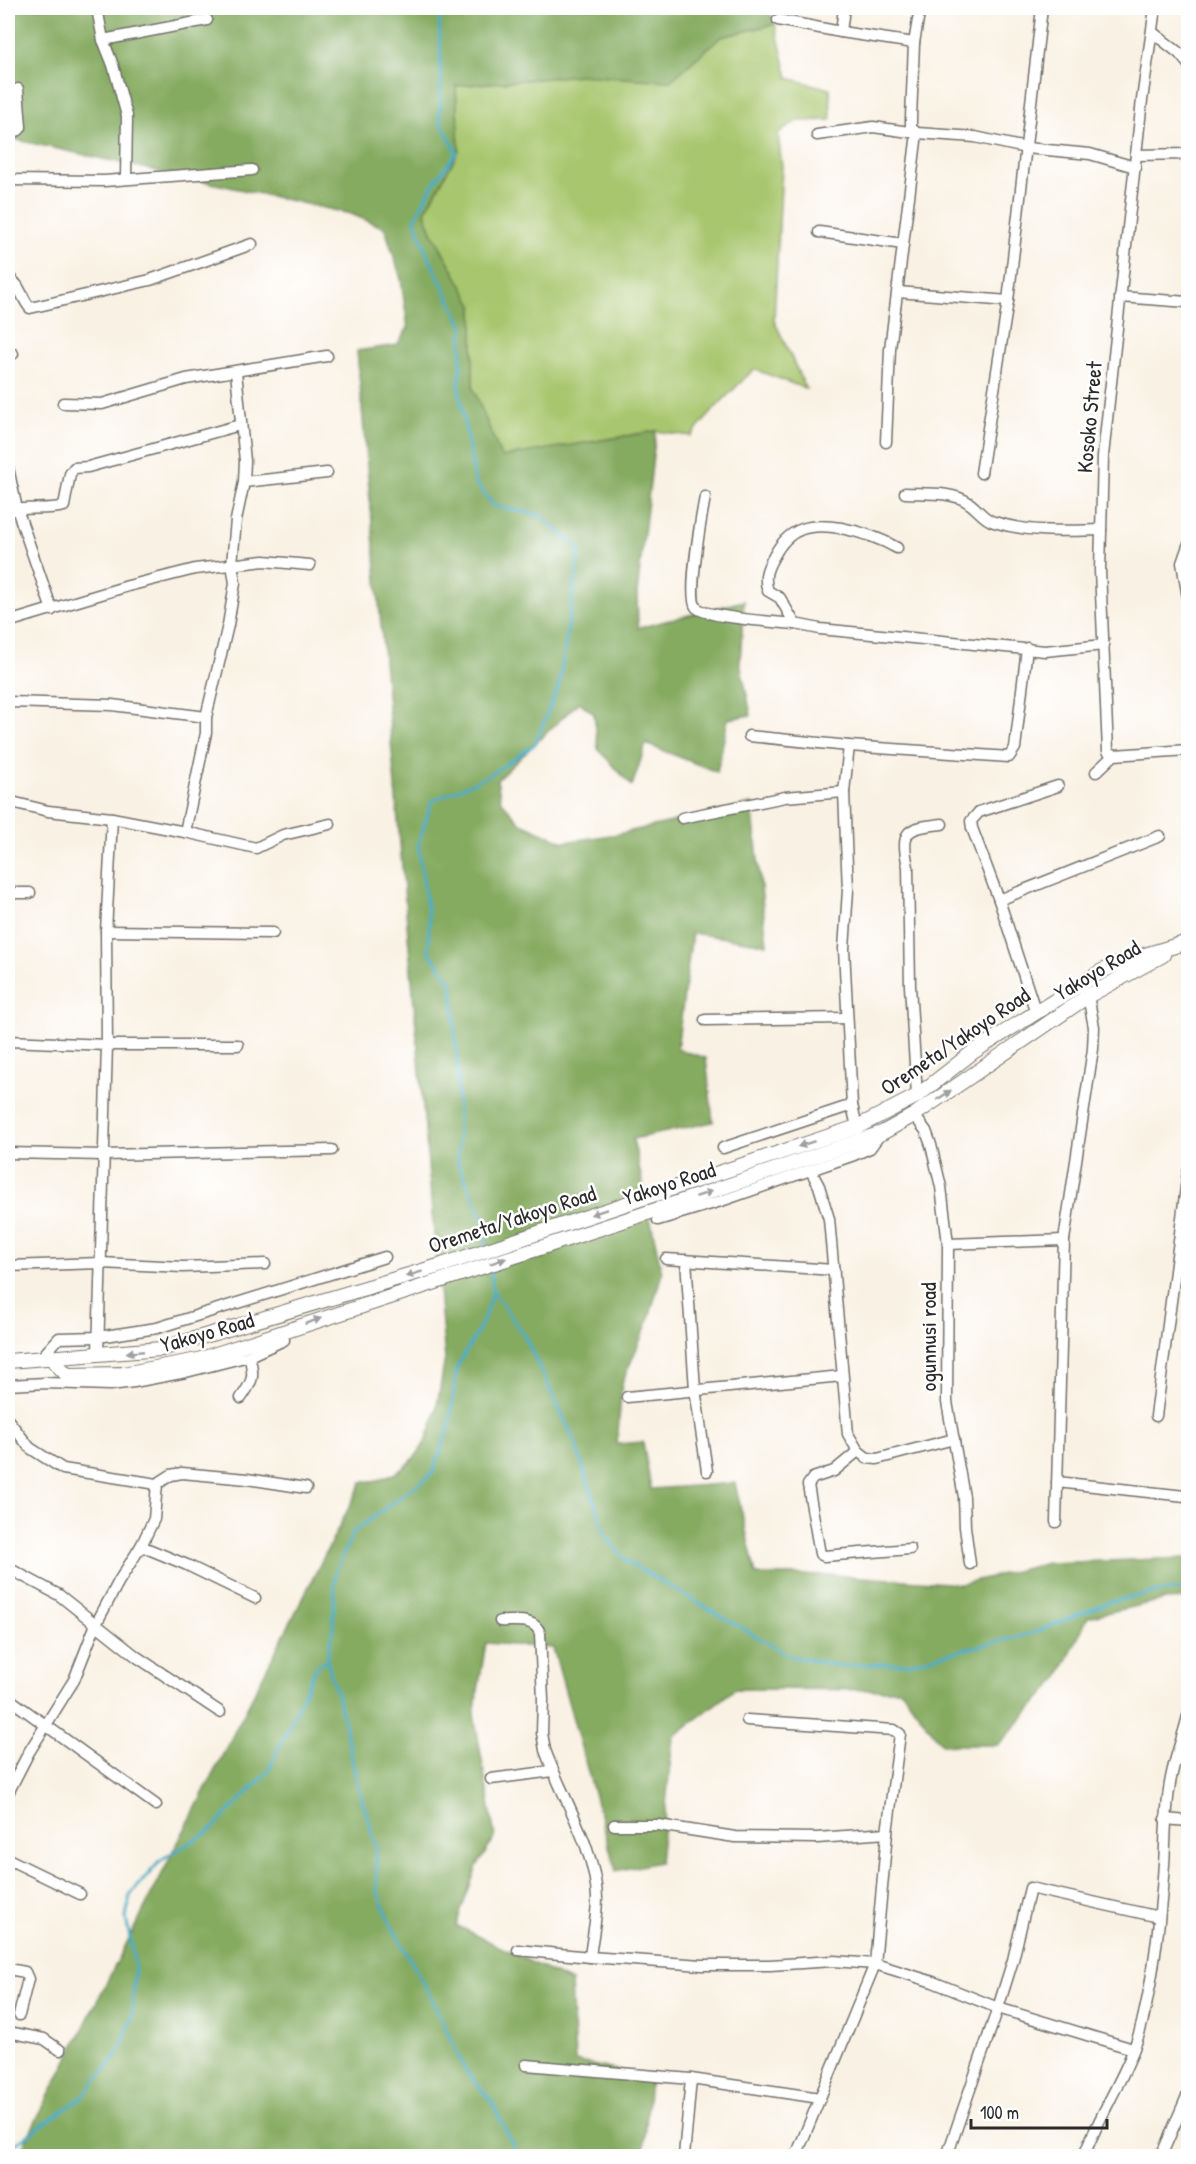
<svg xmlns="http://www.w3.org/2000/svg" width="1196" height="2164" font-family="'Patrick Hand',sans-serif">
<rect width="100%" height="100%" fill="#fff"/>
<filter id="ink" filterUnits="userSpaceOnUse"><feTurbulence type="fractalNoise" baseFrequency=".0167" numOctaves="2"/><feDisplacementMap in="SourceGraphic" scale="12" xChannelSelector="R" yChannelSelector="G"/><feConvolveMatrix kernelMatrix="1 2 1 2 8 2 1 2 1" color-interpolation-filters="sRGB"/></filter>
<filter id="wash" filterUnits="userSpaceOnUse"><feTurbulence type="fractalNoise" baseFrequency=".008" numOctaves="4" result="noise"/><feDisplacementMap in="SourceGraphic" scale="24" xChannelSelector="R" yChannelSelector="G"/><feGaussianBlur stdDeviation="1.35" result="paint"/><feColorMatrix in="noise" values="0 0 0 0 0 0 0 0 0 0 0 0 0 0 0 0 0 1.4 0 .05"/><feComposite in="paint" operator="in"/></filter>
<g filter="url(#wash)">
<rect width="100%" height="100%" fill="#f9f1e3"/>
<polygon fill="#a7c66d" stroke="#69784c" stroke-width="1.5" points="775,24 788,78 830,89 831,120 797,121 778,134 782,167 774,320 806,389 754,369 719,404 691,436 656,431 501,457 473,388 473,306 432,232 425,212 459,150 456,86 580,75 670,81 721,37"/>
<path fill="#85ab60" stroke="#586b46" stroke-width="1.5" d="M8 8H768L775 24 721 37 670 81 580 75 456 86 459 150 425 212 432 232 473 306V388L501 457 656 431 637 594 638 628 744 601 740 662 751 715 728 719 717 772 646 744 632 786 598 749 594 714 579 702 497 780 501 801 521 823 564 842 618 834 752 804 767 944 692 933 677 1049 706 1058 713 1122 633 1139 662 1273 648 1322 622 1383 617 1444 643 1442 651 1489 735 1483 756 1575H833L961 1584 1048 1563 1188 1558V1599L1163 1600 1088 1617 1058 1679 998 1745H942L901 1690 735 1689 673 1737 660 1862 616 1871 553 1648 486 1643 474 1714 495 1837 477 1866 456 1925 571 1982 575 2061 650 2078 644 2151 649 2156H18L362 1482C369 1481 378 1481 385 1478 436 1458 436 1406 445 1359L357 351 397 345 408 328 401 279 385 228 351 214 8 138Z"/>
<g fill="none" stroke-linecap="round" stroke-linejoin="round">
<g stroke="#49adc9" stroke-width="3">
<polyline points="439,8 441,76 440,121 457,152 433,184 415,219 427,254 463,326 459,390 475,482 494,506 540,515 580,550 559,685 535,744 490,775 432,801 418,845 429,920 429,952 452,983 458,1074 458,1163 483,1220 486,1245"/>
<polyline points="493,1291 524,1335 574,1440 606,1536 626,1561 790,1656 840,1666 908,1663 1034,1633 1109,1602 1162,1591 1188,1589"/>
<polyline points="327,1660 341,1708 357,1783 376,1846 377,1890 389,1921 433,2001 465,2070 492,2102 518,2156"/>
<polyline points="8,2149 81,2098 116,2057 132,2019 135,1964 126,1918 130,1895 161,1860 211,1830 268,1772 316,1667 327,1660 333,1629 335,1574 353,1532 433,1473 450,1424 457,1367 481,1326 493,1291 490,1269"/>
</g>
</g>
</g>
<g filter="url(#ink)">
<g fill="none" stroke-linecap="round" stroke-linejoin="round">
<defs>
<g id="minor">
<polyline points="97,8 103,40 113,65 127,116 126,179"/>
<polyline points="1155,8 1142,100 1103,456 1100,570 1108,751 1114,755 1188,750"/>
<polyline points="778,20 841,32 914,43"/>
<polyline points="841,32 844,8"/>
<polyline points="1152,32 1179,53 1188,64"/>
<polyline points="103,40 207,20"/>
<polyline points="8,134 19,130 21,127 18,89"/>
<polyline points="817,135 873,127 917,133 975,137 1026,148 1090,154 1135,167"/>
<polyline points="1136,155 1188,154"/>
<polyline points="8,180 104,181 252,170"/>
<polyline points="819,232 903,244"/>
<path d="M8 278C21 284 20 296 30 308L150 280 252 244"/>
<polyline points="898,292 1008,301"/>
<polyline points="1120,297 1188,302"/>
<polyline points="8,355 13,354"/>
<polyline points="63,403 102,404 186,379 327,356"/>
<polyline points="886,442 890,349 917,133 911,128 911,118 914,43 920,8"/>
<polyline points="8,468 17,509 52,610"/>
<polyline points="981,473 1008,301 1042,8"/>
<polyline points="244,482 327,473"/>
<path d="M905 493C924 494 953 491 969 503 978 509 983 519 994 522 1030 533 1065 531 1101 530"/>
<path d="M705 497C702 513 687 596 696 607 705 618 777 622 795 624"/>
<path d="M8 511C26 506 46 511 64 506L70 474 74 468 88 467 240 425"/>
<polyline points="1188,546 1182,563 1188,598"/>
<path d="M897 548C878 537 862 532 841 528 810 523 789 527 774 556 767 568 763 577 768 591L780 598 795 624 820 629 1045 651 1104 645"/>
<polyline points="8,622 128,586 195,569 264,561 310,565"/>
<polyline points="8,702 112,705 206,717"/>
<polyline points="749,736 849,746 1009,757 1015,748 1027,648"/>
<polyline points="849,746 844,792 848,890 844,949 852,1105 857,1127"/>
<polyline points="1096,772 1114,755"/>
<polyline points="8,801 48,811 112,818 185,832 256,848 283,835 330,824"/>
<polyline points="682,818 785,797 844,792"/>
<polyline points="185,832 206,733 206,717 228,625 235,583 232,564 236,520 244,482 245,461 236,372"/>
<polyline points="8,893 30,893"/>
<polyline points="999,900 1160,836"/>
<polyline points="106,931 273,933"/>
<polyline points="1036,1013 999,900 972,828 971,821 979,812 1058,786"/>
<polyline points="705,1020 847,1018"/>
<polyline points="8,1041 107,1045 238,1045"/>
<path d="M917 1096 910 986 908 867C900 829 907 828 942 824"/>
<polyline points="914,1115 926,1131 931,1145 941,1187 948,1244 947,1402 964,1497 965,1527 970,1564"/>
<polyline points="723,1148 852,1105"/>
<polyline points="8,1153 103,1155 332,1150"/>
<polyline points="811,1171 819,1186 829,1219 848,1434 858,1451 867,1458 877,1459 954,1439"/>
<polyline points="658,1220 721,1201 854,1155 870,1148 881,1133"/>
<polyline points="948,1244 1064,1240"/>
<polyline points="666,1259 834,1270"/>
<polyline points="686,1260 695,1389 707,1471"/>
<polyline points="8,1266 101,1263 183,1267 265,1264"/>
<polyline points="98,1353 107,1045 106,931 112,818"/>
<polyline points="40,1359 59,1338 98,1337 157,1328 385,1257"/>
<polyline points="8,1385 46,1383 110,1385 134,1382 186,1372 249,1356 284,1340"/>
<polyline points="627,1397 842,1376"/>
<path d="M241 1398C253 1381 255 1376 249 1356"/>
<polyline points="1156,1416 1188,1172"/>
<polyline points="8,1420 30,1448 63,1469 157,1484 171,1475 182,1473 247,1479 306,1488"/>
<polyline points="858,1451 834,1471 813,1478 808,1485 820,1554 824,1556 910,1549"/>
<polyline points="1057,1482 1185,1496"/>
<polyline points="1056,1522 1064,1240 1093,1049 1094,1027 1088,996"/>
<polyline points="141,1546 187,1565 255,1598"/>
<polyline points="8,1568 59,1595 137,1657 220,1712"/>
<path d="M500 1621C515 1622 534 1617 540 1633L543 1700 542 1733 545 1750C561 1795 596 1850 597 1898 597 1917 592 1938 590 1957"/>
<polyline points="8,1698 156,1805"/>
<polyline points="747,1720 894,1730 900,1734 887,1833 875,1964 796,2156"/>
<polyline points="491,1779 553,1771"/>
<polyline points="8,1793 29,1752 74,1680 96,1624 119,1581 141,1546 154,1519 157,1484"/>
<polyline points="1165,1819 1188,1821"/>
<polyline points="614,1825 658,1825 735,1837 817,1838 887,1833"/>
<polyline points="8,1859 80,1894"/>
<polyline points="518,1950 590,1957 702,1965 770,1965 833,1961 875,1964 933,1982 998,2008 1133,2049"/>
<polyline points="8,1969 25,1972 28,1979 19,2015"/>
<polyline points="8,2032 44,2039 60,2050"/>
<polyline points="526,2065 691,2079 820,2098"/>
<polyline points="684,2156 691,2079"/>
<polyline points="947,2156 998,2008 1013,1960 1030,1888 1159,1917"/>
<path d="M1084 2156C1100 2112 1131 2069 1142 2023 1155 1971 1160 1917 1164 1864 1166 1835 1165 1807 1171 1778 1175 1757 1183 1737 1188 1716"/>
<polyline points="1161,2156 1188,2094"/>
</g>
<g id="major">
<polyline points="51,1358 67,1375 123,1374 198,1360 659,1209 882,1133 914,1115 1088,996 1163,955"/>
<polyline points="8,1361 161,1349 442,1265 857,1127 917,1096 973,1052 1102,971 1125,961 1188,942"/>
</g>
</defs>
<use href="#minor" stroke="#73706b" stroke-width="13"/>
<use href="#major" stroke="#73706b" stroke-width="16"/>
<use href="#minor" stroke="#fff" stroke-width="10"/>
<use href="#major" stroke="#fff" stroke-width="14"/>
</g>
<defs><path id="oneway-solid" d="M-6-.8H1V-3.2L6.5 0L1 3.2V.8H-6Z" transform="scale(1.5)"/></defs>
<g fill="#a0a0a0">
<use href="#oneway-solid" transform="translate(944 1095) rotate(-34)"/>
<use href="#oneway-solid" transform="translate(806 1144) rotate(162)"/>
<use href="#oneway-solid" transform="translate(704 1194) rotate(-19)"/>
<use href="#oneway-solid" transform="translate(599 1212) rotate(162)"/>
<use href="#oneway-solid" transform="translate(498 1261) rotate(-18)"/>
<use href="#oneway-solid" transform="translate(414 1274) rotate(163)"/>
<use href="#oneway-solid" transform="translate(313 1321) rotate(-19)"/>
<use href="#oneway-solid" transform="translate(135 1352) rotate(175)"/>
</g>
</g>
<g text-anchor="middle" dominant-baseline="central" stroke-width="5" stroke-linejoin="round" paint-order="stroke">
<g font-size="22" fill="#2b2b2b" stroke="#fff">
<text transform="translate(1089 417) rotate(-85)">Kosoko Street</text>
<text transform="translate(1097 970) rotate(-31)">Yakoyo Road</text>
<text transform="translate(955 1041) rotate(-34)">Oremeta/Yakoyo Road</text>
<text transform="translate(669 1183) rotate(-18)">Yakoyo Road</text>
<text transform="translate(512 1219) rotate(-18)">Oremeta/Yakoyo Road</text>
<text transform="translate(207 1332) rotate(-16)">Yakoyo Road</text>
<text transform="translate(928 1337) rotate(-90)">ogunnusi road</text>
</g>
</g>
<rect width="1196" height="2164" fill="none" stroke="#fff" stroke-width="30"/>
<path d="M971 2119v9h136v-9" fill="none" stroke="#2b2b2b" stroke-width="3"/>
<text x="980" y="2119" font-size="18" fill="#2b2b2b" stroke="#ffffff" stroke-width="4.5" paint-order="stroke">100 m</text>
</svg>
